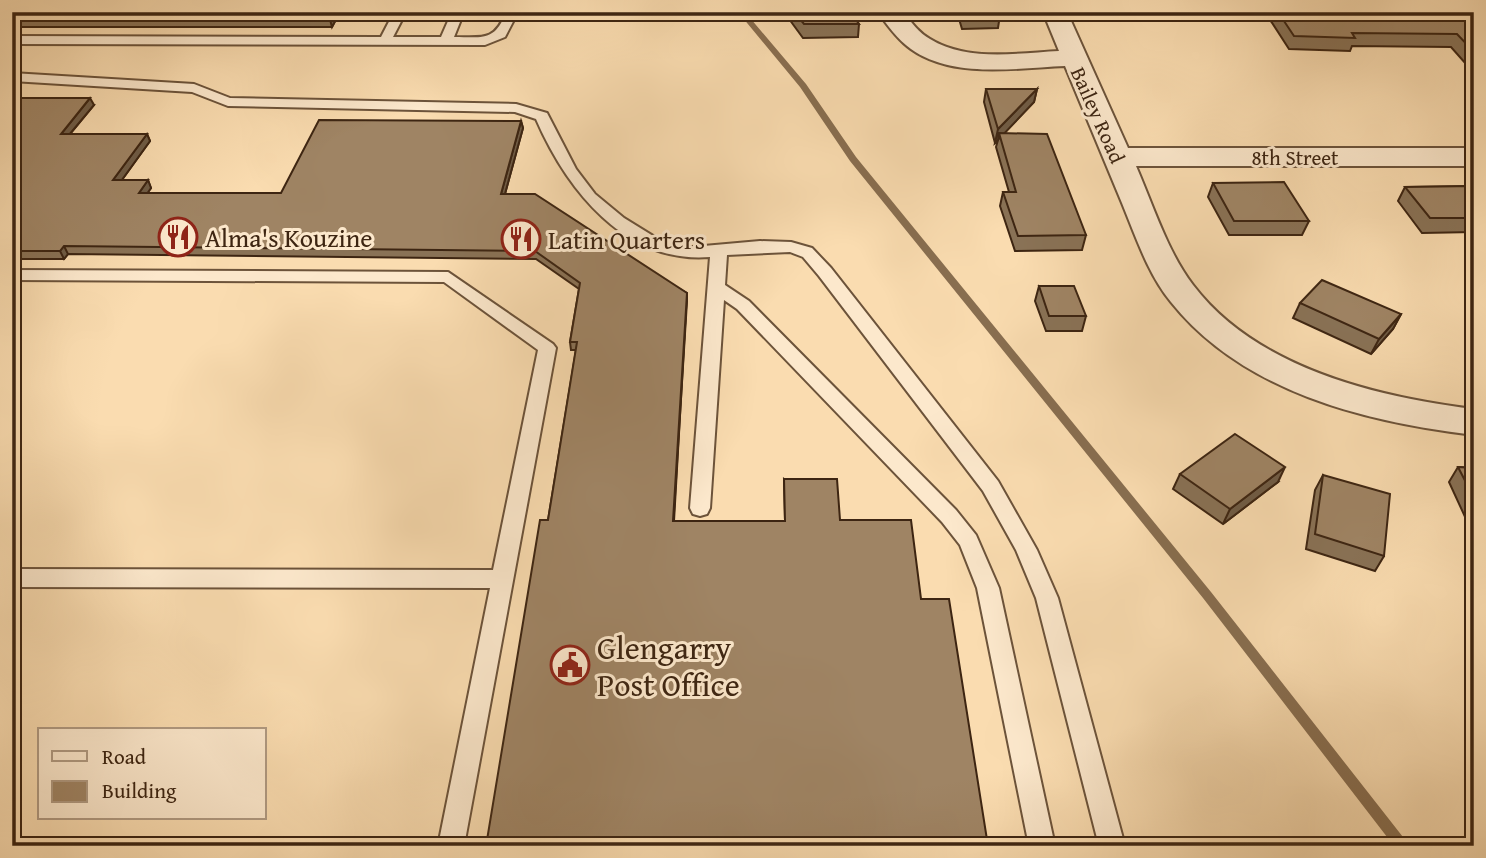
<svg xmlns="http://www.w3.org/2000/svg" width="1486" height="858" font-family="'Gentium Book Plus',serif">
<rect width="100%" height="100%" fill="#fadcb0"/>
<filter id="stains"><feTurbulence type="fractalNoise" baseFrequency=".00286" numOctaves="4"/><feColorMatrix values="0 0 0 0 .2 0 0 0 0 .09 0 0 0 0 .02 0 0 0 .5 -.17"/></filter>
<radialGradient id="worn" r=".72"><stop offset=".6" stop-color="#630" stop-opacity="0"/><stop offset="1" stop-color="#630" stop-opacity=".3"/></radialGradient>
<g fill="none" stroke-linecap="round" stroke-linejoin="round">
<polygon fill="#886e50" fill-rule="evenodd" points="738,12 745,12 806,84 856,157 1211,592 1410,846 1394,846 1203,598 850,161 800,87"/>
<defs>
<g id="service">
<path d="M394 12H406L393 37H441L452 12H464L454 37C482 37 495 42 506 12H518L505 37 485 45 12 44V36L381 37Z"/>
<path d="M12 73 194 84 230 98 516 104 547 113 576 169 595 194 624 218 658 239 681 248 760 241 791 242 812 248 831 268 998 481 1037 550 1058 598 1125 846H1099L1036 598 1016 550 983 491 819 276 803 257 790 252 727 255 725 285 749 301 956 510 976 535 999 588 1055 846H1029L977 588 960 545 942 522 737 309 724 300 710 508 707 514 700 516 693 514 690 508 710 257C625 264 567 190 536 119L515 112 228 106 192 92 12 81Z"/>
<polygon points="12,270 448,272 553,344 556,348 464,846 438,846 490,588 12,587 12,569 493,570 538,350 444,282 12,280"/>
</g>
<path id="minor" d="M878 12H903C911 22 919 33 930 39 967 62 1018 53 1059 51L1043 12H1067L1128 148H1474V166H1136C1153 205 1167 251 1193 285 1256 368 1376 397 1474 409V435C1365 422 1243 392 1171 302 1148 274 1136 237 1122 203 1103 157 1084 112 1065 66 1017 68 953 79 911 49 898 40 887 25 878 12Z"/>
</defs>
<use href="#service" stroke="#6c533a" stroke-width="4"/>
<use href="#minor" stroke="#6c533a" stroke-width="4"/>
<use href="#service" fill="#fce8cc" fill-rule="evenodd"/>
<use href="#minor" fill="#fce8cc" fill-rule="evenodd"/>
</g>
<g fill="#897256" stroke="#3d2512" stroke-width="2">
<polygon points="12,12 340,12 332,27 12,27"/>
<polygon points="784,12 850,12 859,24 858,37 803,38"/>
<polygon points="957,12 999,12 1000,15 998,28 962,29"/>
<polygon points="1265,12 1474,12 1474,73 1451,47 1352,46 1350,51 1289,49"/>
<polygon points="986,89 1037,89 1034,102 1004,133 1086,235 1082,250 1015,251 1000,206 1003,192 1009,192 996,147 998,140 995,143 984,102"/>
<polygon points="12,98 94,105 70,134 147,134 150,141 122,180 148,180 151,188 147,193 281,193 521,121 523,128 505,194 687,293 674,521 785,521 784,479 840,520 921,599 988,846 548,520 576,350 571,350 570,342 579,289 536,259 68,254 64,259 12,259"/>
<polygon points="1213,183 1309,221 1302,235 1229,235 1208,197"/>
<polygon points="1474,186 1474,232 1422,233 1398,201 1405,187"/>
<polygon points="1039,286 1086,316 1082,331 1046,331 1035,301"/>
<polygon points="1300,303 1401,314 1393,329 1371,354 1293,318"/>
<polygon points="1458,467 1474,468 1474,532 1472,532 1449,482"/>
<polygon points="1180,474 1278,482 1223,524 1173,489"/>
<polygon points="1323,475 1384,556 1375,571 1306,549 1315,490"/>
</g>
<g fill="#6f5c46" stroke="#3d2512" stroke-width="2">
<polygon points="328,12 340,12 332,27"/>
<polygon points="1037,89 1034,102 1000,138 999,133 998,140 995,143 998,129"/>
<polygon points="90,98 94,105 64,141 61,134"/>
<polygon points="521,121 523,128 503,201 501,194"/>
<polygon points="147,134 150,141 116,188 113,180"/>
<polygon points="148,180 151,188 142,201 139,193"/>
<polygon points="64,246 68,254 64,259 60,251"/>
<polygon points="687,293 687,301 673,529 673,521"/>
<polygon points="1401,314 1393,329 1371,354 1379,339"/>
<polygon points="1285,467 1278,482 1223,524 1230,509"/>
</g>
<g fill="#9f8464" stroke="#3d2512" stroke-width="2">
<polygon points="794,12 850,12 859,24 804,24"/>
<polygon points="963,12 999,12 1000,15 964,16"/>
<polygon points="1278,12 1474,12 1474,52 1457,34 1352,33 1355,38 1294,36"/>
<polygon points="986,89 1037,89 998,129"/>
<polygon points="12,98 90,98 61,134 147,134 113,180 148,180 139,193 281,193 319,120 521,121 501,194 535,194 687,293 673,521 785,521 784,479 837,479 840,520 911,520 921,599 949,599 988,846 486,846 540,520 548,520 577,342 570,342 580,283 535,251 64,246 60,251 12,251"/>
<polygon points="999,133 1047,134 1086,235 1018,236 1003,192 1016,192"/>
<polygon points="1284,182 1309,221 1234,221 1213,183"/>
<polygon points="1474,186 1474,218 1430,218 1405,187"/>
<polygon points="1322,280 1401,314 1379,339 1300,303"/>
<polygon points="1039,286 1074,286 1086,316 1049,316"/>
<polygon points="1235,434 1285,467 1230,509 1180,474"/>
<polygon points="1458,467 1474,468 1474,498"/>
<polygon points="1323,475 1390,494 1384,556 1315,534"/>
</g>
<defs>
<symbol id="restaurant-ring" viewBox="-11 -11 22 22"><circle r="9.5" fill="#fce8cc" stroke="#8f2418" stroke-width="1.5"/><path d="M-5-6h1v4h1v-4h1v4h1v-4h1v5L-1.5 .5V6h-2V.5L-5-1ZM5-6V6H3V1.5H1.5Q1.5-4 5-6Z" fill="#8f2418"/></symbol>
<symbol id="civic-ring" viewBox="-11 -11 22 22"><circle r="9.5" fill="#fce8cc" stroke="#8f2418" stroke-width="1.5"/><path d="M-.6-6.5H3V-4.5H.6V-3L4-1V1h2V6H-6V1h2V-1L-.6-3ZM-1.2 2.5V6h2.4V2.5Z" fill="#8f2418"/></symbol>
</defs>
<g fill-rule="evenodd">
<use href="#restaurant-ring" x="156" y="215" width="44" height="44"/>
<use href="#restaurant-ring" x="499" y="217" width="44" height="44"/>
<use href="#civic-ring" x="548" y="643" width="44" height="44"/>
</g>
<g text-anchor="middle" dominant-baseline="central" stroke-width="6" stroke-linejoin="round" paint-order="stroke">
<g font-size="21" fill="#3d2512" stroke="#fce8cc">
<text transform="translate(1098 115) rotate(66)">Bailey Road</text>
<text x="1295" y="157">8th Street</text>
</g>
<g font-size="26" fill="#3d2512" stroke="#fce8cc" text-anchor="start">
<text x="205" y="237">Alma's Kouzine</text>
<text x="548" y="239">Latin Quarters</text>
</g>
<g font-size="32" fill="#3d2512" stroke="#fce8cc" text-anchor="start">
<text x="597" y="647">Glengarry<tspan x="597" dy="37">Post Office</tspan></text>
</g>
</g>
<rect width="1486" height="858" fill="none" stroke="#fadcb0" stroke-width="42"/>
<rect x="14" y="14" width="1458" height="830" fill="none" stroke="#3d2512" stroke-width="3.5"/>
<rect x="21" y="21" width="1444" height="816" fill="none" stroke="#3d2512" stroke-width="2"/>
<rect x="38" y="728" width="228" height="91" fill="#fce8cc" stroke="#b09a82" stroke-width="2"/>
<rect x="52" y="751" width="35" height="10" fill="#fce8cc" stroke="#b09a82" stroke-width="2"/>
<text x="102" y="764" font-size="21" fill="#3d2512">Road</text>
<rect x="52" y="781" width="35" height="21" fill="#9f8464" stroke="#b09a82" stroke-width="2"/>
<text x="102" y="798" font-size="21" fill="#3d2512">Building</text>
<rect width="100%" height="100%" filter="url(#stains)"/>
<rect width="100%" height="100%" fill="url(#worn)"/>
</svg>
